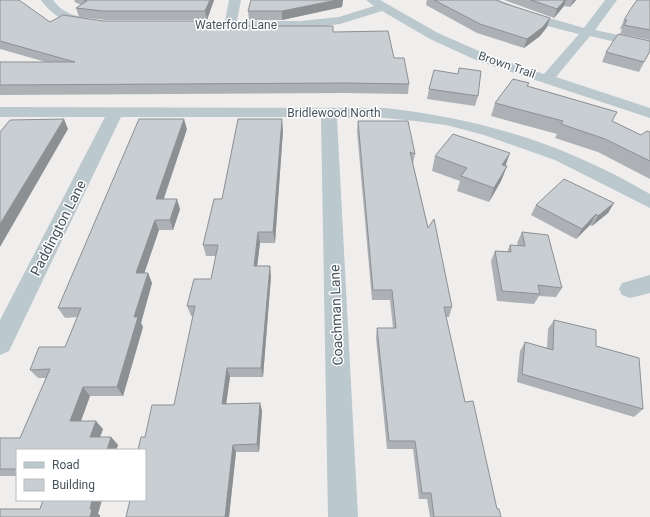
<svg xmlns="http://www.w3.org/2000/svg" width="650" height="517" font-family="Roboto,sans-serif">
<rect width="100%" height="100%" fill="#f0eded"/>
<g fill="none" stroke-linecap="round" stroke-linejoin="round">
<g fill="#bbc8cd" fill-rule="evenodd">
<path d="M41 0H53C64 15 77 16 93 20L95 23 89 27C68 23 54 18 41 0Z"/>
<path d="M229 0H241L237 21H301L339 17 374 6 366 0H380L438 33 488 55 544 74 579 34C560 29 495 14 484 0H499L532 13 584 28 605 0H617L595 30 650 42V50L590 36 556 77 650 108V118L478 61 430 39 382 11 340 24 301 29H176L170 25 176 21H225Z"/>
<path d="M0 107 385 108C483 119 564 144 650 194V208L555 160 484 135 446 125 415 121 385 118H337L358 517H328L321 117H121L9 351 0 355V320L105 117H0Z"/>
<polygon points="650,275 650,293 630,298 622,295 619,289 622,283"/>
</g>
</g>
<g fill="#adb1b5">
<polygon points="0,0 50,22 103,21 202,25 333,32 394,58 409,84 408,94 346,93 0,95 0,62 46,62 0,49"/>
<polygon points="74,0 214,0 207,20 106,20 79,17 76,8 81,5 75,2"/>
<polygon points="251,0 343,0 342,7 282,20 249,20 248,11"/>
<polygon points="427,0 496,0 503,3 550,18 547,27 540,36 524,48 477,33 426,5"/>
<polygon points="504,0 576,0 570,7 564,6 554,18"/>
<polygon points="650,0 650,40 620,34 622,29 620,29 624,20"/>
<polygon points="650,51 639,72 602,62 606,52"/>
<polygon points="458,74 478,96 475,106 427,99 429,89"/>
<polygon points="529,83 528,86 617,112 612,121 641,135 650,132 650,179 598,152 555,138 557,134 491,116 495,103"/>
<polygon points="358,121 415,154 413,164 428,228 452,307 449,317 446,317 465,402 497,509 501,517 430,517 427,499 419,499 413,449 387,449 376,338 377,328 393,328 390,300 372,300 357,131"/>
<polygon points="187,129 164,199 180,209 173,230 159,230 144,273 148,273 152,283 141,323 143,327 123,396 90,396 81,421 103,429 100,437 111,437 118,445 116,450 17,450 17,476 0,476 0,438 20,438 46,378 38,378 30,370 65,347 77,317 65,318 58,308"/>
<polygon points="283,130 275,243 260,243 257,266 271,276 263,377 230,377 226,404 260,403 262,411 259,452 236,452 229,517 126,517 145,437 174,405 193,316 191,316 187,306 211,279 216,256 206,256 203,245 222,199"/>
<polygon points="435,156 505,166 507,166 501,181 489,202 457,191 460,181 432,171"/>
<polygon points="614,203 608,213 592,226 590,225 576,239 531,215 536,205"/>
<polygon points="522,232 562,288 556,297 539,296 534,304 497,301 491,261 495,251 507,252 510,245 518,246 517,243"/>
<polygon points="554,320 596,346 643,409 634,417 517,382 520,351 525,342 547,348 548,329"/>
</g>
<g fill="#8d9093">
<polygon points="210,0 214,0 207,20 205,11"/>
<polygon points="337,0 343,0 342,7 282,20 282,11"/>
<polygon points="565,0 566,0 564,6 554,18 557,9"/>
<polygon points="573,0 576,0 570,7"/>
<polygon points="550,18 547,27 540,36 524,48 527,39"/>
<polygon points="64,119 68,129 0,247 0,224"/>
<polygon points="184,119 187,129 160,209 156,199"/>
<polygon points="282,119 283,130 275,243 273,232"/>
<polygon points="510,153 505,167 502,165"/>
<polygon points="507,166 501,181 489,202 494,188"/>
<polygon points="177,199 180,209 173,230 170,220"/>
<polygon points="614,203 608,213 592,226 598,216"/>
<polygon points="596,214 590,225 576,239 582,229"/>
<polygon points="155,220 159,230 141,283 136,273"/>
<polygon points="258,232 260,243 256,276 254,266"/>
<polygon points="270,266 271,276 263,377 261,368"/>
<polygon points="148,273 152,283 141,323 143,327 123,396 117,387 134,317"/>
<polygon points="227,368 230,377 225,412 222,404"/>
<polygon points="83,387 90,396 78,429 70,421"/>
<polygon points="260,403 262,411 259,452 257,444"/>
<polygon points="96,421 103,429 97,445 90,437"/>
<polygon points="111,437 118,445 116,450 107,450"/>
<polygon points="233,445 236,452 229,517 225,517"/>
<polygon points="92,500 102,500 98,514 100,515 100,517 90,517 90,509"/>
</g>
<g fill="#c9ced2" stroke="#8d9093">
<polygon points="0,0 19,0 50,22 63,15 103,21 201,21 200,25 254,26 333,26 333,32 388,31 394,58 404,58 409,84 346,83 0,85 0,62 75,62 0,41"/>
<polygon points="84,0 210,0 205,11 103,11 76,8 87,1"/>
<polygon points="251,0 337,0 282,11 248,11"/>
<polygon points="434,0 496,0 503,3 550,18 543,27 527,39 480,24"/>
<polygon points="531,0 565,0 557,9"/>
<polygon points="637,0 650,0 650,30 624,25 627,20 624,20 630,10"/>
<polygon points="618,34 650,41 650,51 644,62 606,52"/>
<polygon points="459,68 481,71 478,96 429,89 434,70 458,74"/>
<polygon points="513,79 529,83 527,86 617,112 612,121 641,135 647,131 650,132 650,161 605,139 561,124 563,121 495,103"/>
<polygon points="64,119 0,224 0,132 10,120"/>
<polygon points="139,119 184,119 156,199 177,199 170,220 155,220 136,273 148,273 134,317 138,317 117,387 83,387 70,421 96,421 90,437 111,437 107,450 17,450 17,469 0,469 0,438 20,438 50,369 30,370 39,347 65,347 81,308 58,308"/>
<polygon points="238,119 282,119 273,232 258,232 254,266 270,266 261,368 227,368 222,404 260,403 257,444 233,445 225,517 126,517 130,500 145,500 145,450 138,450 141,437 145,437 152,405 174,405 195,306 187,306 194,279 211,279 218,245 203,245 214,199 222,199"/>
<polygon points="358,121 408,121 415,154 410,152 428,228 434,219 452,307 444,307 465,402 473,401 497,509 499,509 501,517 434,517 431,493 422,493 415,441 389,441 377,328 396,328 392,290 373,290"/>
<polygon points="453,134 510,153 502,165 507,166 494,188 461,176 467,168 435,156"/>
<polygon points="564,179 614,203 598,216 596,214 582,229 536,205"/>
<polygon points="522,232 548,235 562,288 538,285 540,294 502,291 495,251 511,252 510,245 525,246"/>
<polygon points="554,320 596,330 596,346 639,358 643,409 522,374 525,342 553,350"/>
<polygon points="43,500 92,500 90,509 92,509 90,517 0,517 0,509 40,509"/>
</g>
<g text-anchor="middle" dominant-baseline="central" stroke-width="3" stroke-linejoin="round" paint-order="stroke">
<g font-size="12" fill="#45545b" stroke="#fff">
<text x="236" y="25">Waterford Lane</text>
<text transform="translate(507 65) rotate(19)">Brown Trail</text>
<text x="334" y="113">Bridlewood North</text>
</g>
<g font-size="14" fill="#45545b" stroke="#fff">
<text transform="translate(58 228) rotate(-63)">Paddington Lane</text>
<text transform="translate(336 315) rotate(-92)">Coachman Lane</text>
</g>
</g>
<rect x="16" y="449" width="130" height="52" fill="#ffffff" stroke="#b5bbbd"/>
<rect x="24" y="462" width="20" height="6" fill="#bbc8cd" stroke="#b5bbbd"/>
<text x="52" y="469" font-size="12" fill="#45545b">Road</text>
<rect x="24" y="479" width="20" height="12" fill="#c9ced2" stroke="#b5bbbd"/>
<text x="52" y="489" font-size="12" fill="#45545b">Building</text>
</svg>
